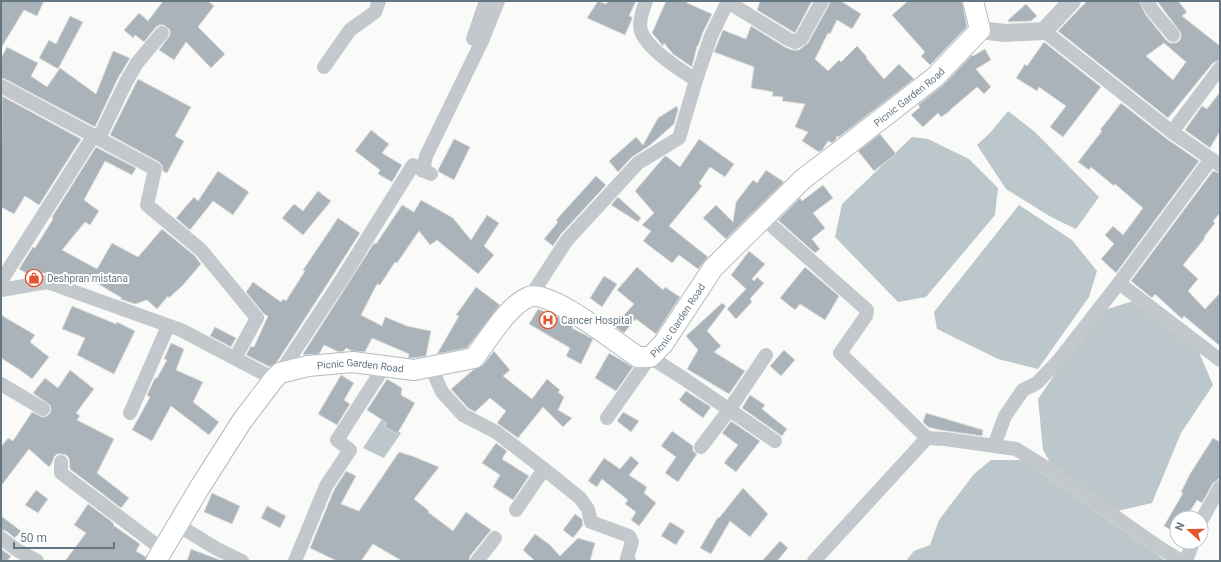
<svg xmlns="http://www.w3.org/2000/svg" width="1221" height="562" font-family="Roboto,sans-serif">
<rect width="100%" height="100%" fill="#fafaf8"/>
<g fill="#bbc7cb">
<polygon points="1008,111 1035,132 1099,197 1076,229 1051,217 1006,189 977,145 990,133"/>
<polygon points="912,137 928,139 969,159 998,188 995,215 926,297 898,302 835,237 842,204"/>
<polygon points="1019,205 1072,240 1097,271 1089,297 1038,369 998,359 937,329 934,312"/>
<polygon points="1133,301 1198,350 1213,385 1181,433 1152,503 1113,512 1052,466 1043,450 1038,399 1098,312"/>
<polygon points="382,419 401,433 384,458 363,448"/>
<polygon points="991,460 1023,460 1166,561 906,561 914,551 930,545 939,520 974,474"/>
</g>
<g fill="#aab3b9" stroke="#dcdcda" fill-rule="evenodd">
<polygon points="1,1 44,1 37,16 24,10 1,48"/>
<polygon points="163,1 208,1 214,6 198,27 225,54 211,68 186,42 174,60 159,50 170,35 170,30 164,25 159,25 156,27 144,42 135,35 133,38 124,30 139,13 148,21"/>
<polygon points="598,1 606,4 608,1 636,1 629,16 632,17 632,19 625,35 587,18"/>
<polygon points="666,1 688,1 687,3 712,14 703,32 698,46 697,46 692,67 673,54 664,43 663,46 652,33"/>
<polygon points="760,1 812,1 795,33 757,10"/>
<polygon points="830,1 841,1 861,14 852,29 837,20 830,34 828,33 815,59 828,71 839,60 841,62 857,46 867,57 866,58 884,79 899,64 914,79 839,137 837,136 836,139 832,143 828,141 823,149 819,152 802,141 808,132 795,127 805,104 782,101 783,97 772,96 773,92 751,88 754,67 714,52 723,30 746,39 751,26 785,47 792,50 799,50 808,43 829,5"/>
<polygon points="908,1 962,1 967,27 930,65 921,56 925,52 892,15"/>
<path d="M1087 1H1139L1146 15 1166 40 1170 43H1174L1178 42 1181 38V33L1157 1H1178L1187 12 1182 16 1220 46V60L1213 63 1168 118 1058 31ZM1164 43 1186 62 1173 80 1146 56Z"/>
<polygon points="1026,4 1037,16 1031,21 1009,22 1008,20"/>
<polygon points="70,16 83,22 58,69 39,58 49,40 56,44"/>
<polygon points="1044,42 1101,87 1063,137 1050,127 1066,106 1039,87 1037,91 1016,78 1025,64 1027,66"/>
<polygon points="7,47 38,63 31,76 47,87 60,68 96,94 113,51 130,58 118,78 95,127 5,79 1,78 1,58"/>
<polygon points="985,49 991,60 976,69 991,87 984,94 977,87 950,110 950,111 941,117 938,113 923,127 911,115 920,107 918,105 943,85 972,55 973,56"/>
<polygon points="138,79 191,107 175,136 184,141 167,173 163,171 162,165 159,162 110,135"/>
<polygon points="1220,92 1220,131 1210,148 1185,130 1202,106 1207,109"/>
<polygon points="2,96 81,139 39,205 25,196 14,214 1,207"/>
<polygon points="1121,103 1167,139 1199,161 1116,273 1101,259 1114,244 1105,235 1113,226 1123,235 1143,208 1115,184 1114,186 1091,167 1089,170 1078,162 1102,131 1100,130"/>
<polygon points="677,106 678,110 674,124 649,146 632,157 618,172 609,161 636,137 643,145 658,118"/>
<polygon points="371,130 389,144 382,153 402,165 392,182 378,174 380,170 355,151"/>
<polygon points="880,134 896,154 874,171 858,151"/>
<polygon points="454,139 470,147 454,180 439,172 438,170"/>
<polygon points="699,139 734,164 725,177 710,167 699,183 702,186 669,226 708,257 698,269 679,255 672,263 643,241 651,231 642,225 654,213 635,191 664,157 666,156 680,167"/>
<polygon points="96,147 136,168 132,175 105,161 84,200 99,211 90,225 85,222 62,250 97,269 112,243 138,257 162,229 195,256 201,264 183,285 169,298 168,296 157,309 147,300 135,304 120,299 122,298 83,275 78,284 49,274 44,273 31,276 19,269 33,247 35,248 53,219 52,217"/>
<polygon points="766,170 784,182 726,239 703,218 716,205 733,222 736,202 753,180 757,183"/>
<polygon points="218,171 249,192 233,215 213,201 190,230 176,218 194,197 198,201"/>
<polygon points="1213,171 1220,173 1220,213 1213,221 1215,223 1204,237 1205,238 1183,265 1198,279 1188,291 1205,309 1220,293 1220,346 1184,316 1182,319 1155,294 1152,298 1131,281"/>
<polygon points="596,176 606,185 561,234 553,246 544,239 558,222 556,220"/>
<polygon points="823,185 833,198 813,213 825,228 812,239 820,249 815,253 778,220 800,198 802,201"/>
<polygon points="318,191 331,201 303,235 282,218 294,204 303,211"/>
<polygon points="618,197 641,218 638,222 611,205"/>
<polygon points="421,200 453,218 471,240 487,215 499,223 484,246 494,255 478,274 437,240 430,245 419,231 397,263 395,262 380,285 377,284 361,315 382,326 385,317 407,326 431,331 426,356 414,358 408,358 409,354 372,338 365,352 352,351 346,348 344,351 339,352 324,345 319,354 305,355 303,354 374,243 376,244 402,205 414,212"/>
<polygon points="338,218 360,233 277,362 270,367 246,355 251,346 254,347 268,316 264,314 246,292 253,282 281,302 283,299 286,301 305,271 303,270"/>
<polygon points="749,251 765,264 752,279 754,281 757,277 764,283 750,299 752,302 736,319 727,309 746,289 731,275"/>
<polygon points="637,267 663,290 665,287 680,297 656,334 636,319 624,333 614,326 634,304 617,290"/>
<polygon points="805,267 839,296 825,320 800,304 795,310 780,298"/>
<polygon points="604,276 617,284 602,307 590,298"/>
<polygon points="476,287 500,305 467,348 437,354 459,316 456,315"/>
<polygon points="722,303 726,306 707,331 721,346 714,352 745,371 729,394 687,369 698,350 686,336"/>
<polygon points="72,306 116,324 117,322 135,331 114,374 77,355 85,338 62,329"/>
<polygon points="538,309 560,318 573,326 572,328 593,339 581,364 566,356 570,348 529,324"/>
<polygon points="1,315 35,335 30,342 49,357 32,379 20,370 1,358"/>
<polygon points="215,327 236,338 231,347 210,336"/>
<polygon points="171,343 184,349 176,370 203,382 193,402 219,422 209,435 171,406 152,441 132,430 150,397 147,395 155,378 157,378 167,360 164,359"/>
<polygon points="784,350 795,360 781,376 770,366"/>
<polygon points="494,351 510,370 503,376 532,399 547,379 560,390 558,392 564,397 558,410 572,418 563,427 543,407 518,438 497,423 506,411 490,398 475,412 468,408 451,389 473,370 483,365"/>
<polygon points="609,353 633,367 616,391 595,378"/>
<polygon points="70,370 94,389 76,413 80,416 77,420 114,439 97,473 129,498 121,508 70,469 69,458 66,455 61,454 57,454 54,457 52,463 49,467 29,449 1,486 1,447 8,438 13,441 32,412 42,417 47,416 50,413 51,409 50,405 33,393 45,378 58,388"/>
<polygon points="341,375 354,383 344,400 350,404 337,425 318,414"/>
<polygon points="387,379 402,388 401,395 415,403 397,434 385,427 387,423 367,410"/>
<polygon points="686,391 711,407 703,418 679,400"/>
<polygon points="750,395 765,405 762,409 787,429 782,436 742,408"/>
<polygon points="623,412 639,421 631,432 617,421"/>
<polygon points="926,413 983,430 982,436 940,430 928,427 923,422"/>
<polygon points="731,421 760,441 736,472 724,463 738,445 722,433"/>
<polygon points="672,431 693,446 693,451 697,454 678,482 665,473 676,457 661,446"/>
<polygon points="1213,438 1220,442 1220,478 1213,483 1202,503 1197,500 1186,518 1177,518 1177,534 1164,526 1183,493 1181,492 1190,474"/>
<polygon points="496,443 507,451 502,459 529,476 513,500 493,487 500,475 482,463"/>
<polygon points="399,452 412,456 439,467 414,499 429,511 428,512 453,531 466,512 491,530 470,556 469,561 402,561 373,544 361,561 337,561 310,548 334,490 346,471 356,476 341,504 359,511"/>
<polygon points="631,456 639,463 629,475 647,487 644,493 656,503 639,526 631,520 636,512 625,504 628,500 602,479 597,487 588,481 604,458 620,469"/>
<polygon points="743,488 768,514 750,537 730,521 711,554 700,548 718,517 719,518"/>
<polygon points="36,490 48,499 38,513 25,505"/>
<polygon points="212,493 240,506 232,524 204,512"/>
<polygon points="88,504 111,521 114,524 113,525 140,544 136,551 146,557 145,561 65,561 86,533 74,525"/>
<polygon points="267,506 286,516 280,528 261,518"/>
<polygon points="575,514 582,519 583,525 573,538 563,530"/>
<polygon points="1,516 21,531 15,538 6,531 1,530"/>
<polygon points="670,522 685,531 676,545 661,536"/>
<polygon points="535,534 550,545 560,556 578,538 595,543 590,561 535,561 523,550"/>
<polygon points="780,541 788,548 777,561 762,561"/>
<polygon points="1,549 11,556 7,561 1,561"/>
<polygon points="191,549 220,560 220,561 187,561"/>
</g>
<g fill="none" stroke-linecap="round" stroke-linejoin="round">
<defs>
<g id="secondary">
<path id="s1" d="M156 561 200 487 242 421 274 379 280 373 308 366 353 362 414 370 474 358C488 340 508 305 529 297 550 289 619 345 638 357H650L663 344 713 268 803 179 849 144 935 77 980 30 973 1"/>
</g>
</defs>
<use href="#secondary" stroke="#b3babf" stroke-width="22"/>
<g stroke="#c3c8cc" stroke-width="14">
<path d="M646 1C643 9 638 23 641 31 647 49 680 70 696 80"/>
<polyline points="1147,1 1153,11 1173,35"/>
<polyline points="728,2 788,39 795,42 801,39 822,1"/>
<polyline points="1044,31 1172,132 1220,165"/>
<polyline points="473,39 486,1"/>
<polyline points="324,67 350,30 375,12 379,1"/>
<polyline points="1,86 155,169 147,205 201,250 257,318 235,358"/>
<polyline points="1172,132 1220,68"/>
<polyline points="99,138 126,82 137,63 162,33"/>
<polyline points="423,171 426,156 482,41 498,1"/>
<polyline points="763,218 867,310 866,316 840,353 927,438 814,561"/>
<polyline points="1,281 94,135"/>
<polyline points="1119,283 1220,360"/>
<polyline points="1,290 47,282 181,330 274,379"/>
<polyline points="530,297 567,240 638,163 679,138 696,80 711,36 728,1"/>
<polyline points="431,367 442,392 463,415 496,432 544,469 580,498 588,509 591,522 629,536 632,542 627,558 629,561"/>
<polyline points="280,373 342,279 413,165 431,174"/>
<polyline points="1,384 43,409"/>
<polyline points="130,413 168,326"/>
<polyline points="607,418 650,357 683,378 775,441"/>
<polyline points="927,438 945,439 1016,449 1045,467 1157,546 1181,561"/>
<polyline points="994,446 1005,416 1023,390 1037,383 1059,360 1119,283 1211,159"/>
<polyline points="701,447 729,410 766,355"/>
<polyline points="61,462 61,473 163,550"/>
<polyline points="516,510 544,469"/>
<polyline points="1201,521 1220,487"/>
<polyline points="178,525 217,549 242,561"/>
<polyline points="1,538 17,550 37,561"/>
<polyline points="295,561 326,486 350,450 337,440 384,367"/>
<polyline points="477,561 495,538"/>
<polyline points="1186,561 1193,542"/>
</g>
<polyline stroke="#c3c8cc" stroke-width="18" points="980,30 1005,33 1044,31 1072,1"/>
<use href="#secondary" stroke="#fff" stroke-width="20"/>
</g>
<defs>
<symbol id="shop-ring" viewBox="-11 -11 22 22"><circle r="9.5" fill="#fff" stroke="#e4572e" stroke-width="1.5"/><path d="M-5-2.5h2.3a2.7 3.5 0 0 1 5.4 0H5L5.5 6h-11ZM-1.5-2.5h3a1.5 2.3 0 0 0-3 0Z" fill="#e4572e"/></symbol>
<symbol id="hospital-ring" viewBox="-11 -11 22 22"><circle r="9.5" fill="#fff" stroke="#e4572e" stroke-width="1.5"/><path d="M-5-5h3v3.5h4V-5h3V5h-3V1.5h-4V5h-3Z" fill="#e4572e"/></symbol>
</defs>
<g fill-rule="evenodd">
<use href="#shop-ring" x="24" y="268" width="20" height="20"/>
<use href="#hospital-ring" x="538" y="310" width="20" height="20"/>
</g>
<g text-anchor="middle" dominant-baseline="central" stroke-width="4" stroke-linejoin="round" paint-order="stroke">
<g font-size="10" fill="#657683" stroke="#fff">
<text stroke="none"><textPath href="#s1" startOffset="1014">Picnic Garden Road</textPath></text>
<text stroke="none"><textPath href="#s1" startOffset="690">Picnic Garden Road</textPath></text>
<text stroke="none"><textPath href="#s1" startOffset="307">Picnic Garden Road</textPath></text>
</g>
<g font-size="10" fill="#657683" stroke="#fff" text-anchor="start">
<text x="47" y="278">Deshpran mistana</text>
<text x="561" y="320">Cancer Hospital</text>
</g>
</g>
<rect width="1221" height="562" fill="none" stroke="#657683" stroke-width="4"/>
<g transform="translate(1189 530) rotate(291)"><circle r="19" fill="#ffffff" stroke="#c1c8cd"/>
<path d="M0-3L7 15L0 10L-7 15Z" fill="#e4572e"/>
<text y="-6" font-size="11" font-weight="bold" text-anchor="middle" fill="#657683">N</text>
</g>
<path d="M14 542v6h100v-6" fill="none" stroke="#657683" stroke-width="2"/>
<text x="20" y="542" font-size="12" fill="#657683" stroke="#ffffff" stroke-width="3" paint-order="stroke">50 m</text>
</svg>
